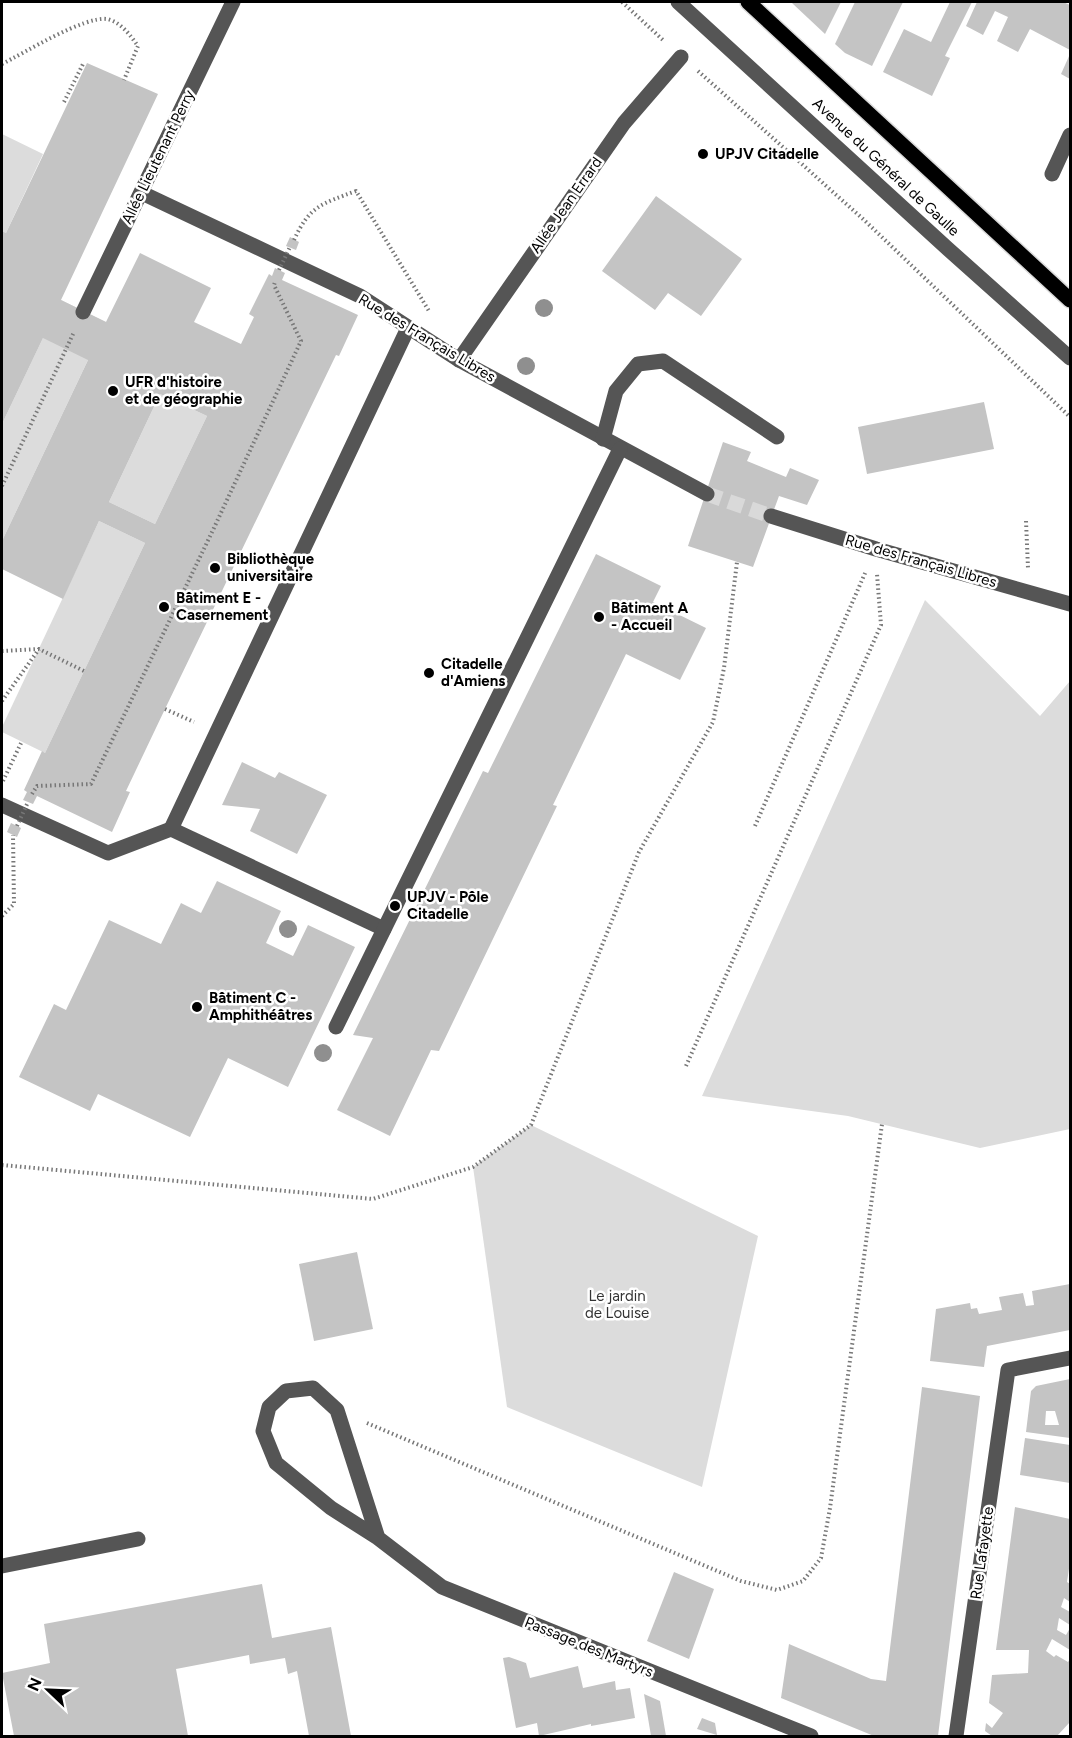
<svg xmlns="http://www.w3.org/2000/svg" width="1072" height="1738" font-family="Figtree,sans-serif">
<rect width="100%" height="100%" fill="#fff"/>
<g fill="#dcdcdc">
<polygon points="2,134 43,154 6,233 2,231"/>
<polygon points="61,300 106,322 2,541 2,424"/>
<polygon points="160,394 207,416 155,524 109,502"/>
<polygon points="99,521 145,543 45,753 2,732 2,727"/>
<polygon points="925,600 1040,716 1070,681 1070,1129 980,1148 848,1116 702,1096"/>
<polygon points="531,1125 758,1236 702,1487 507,1407 473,1167"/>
</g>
<g fill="#c4c4c4" fill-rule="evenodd">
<polygon points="793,2 841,2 825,34 792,3"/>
<polygon points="855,2 903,2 872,66 845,53 835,44"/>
<polygon points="950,2 972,2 945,56 950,58 932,96 883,72 904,29 931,42"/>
<polygon points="977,2 1063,2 1070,5 1070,50 1030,29 1018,52 997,41 1008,17 995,11 983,35 966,26"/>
<polygon points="1070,54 1070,79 1061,74"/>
<path d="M87 63 158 94 61 300 106 322 140 253 211 288 194 322 241 344 254 317 249 314 269 274 272 276 275 268 285 273 282 280 358 315 339 356 336 355 165 709 126 791 130 792 112 832 37 796 33 804 23 800 27 792 24 790 42 751 45 753 145 543 99 521 63 599 2 569V541L88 360 43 338 2 424V231L6 233ZM160 394 207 416 155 524 109 502Z"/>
<polygon points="656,196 742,259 701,316 668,293 655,310 602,271"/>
<polygon points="290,237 299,242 296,250 286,246"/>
<polygon points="984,402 994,449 867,474 858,427"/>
<polygon points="723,442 751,452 747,461 786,477 790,468 819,480 807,505 779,496 753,567 688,546"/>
<polygon points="596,554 661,586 653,602 706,628 680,680 626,654 553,805 557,806 439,1051 431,1050 390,1136 337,1110 373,1038 353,1035 483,771 488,773"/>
<polygon points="242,762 275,778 279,772 327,795 297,854 250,831 260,809 222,805"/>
<polygon points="11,823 21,828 17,837 7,832"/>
<polygon points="217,881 281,911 266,943 293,956 308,925 355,947 288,1087 228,1058 190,1137 98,1094 90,1111 19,1077 54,1004 66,1010 109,920 161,944 181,903 201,913"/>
<polygon points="357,1252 373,1329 314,1341 299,1264"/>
<polygon points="1070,1284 1070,1330 987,1346 984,1367 930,1361 936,1309 970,1303 971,1309 977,1308 979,1314 1002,1310 999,1297 1023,1293 1026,1306 1034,1305 1032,1291"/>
<path d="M1070 1379 1069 1422 1070 1438 1026 1432 1031 1391 1036 1386ZM1046 1411H1055L1059 1425H1045Z"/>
<polygon points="922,1387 980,1396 938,1736 874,1736 781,1698 789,1644 871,1679 886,1681"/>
<polygon points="1025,1438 1070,1445 1070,1483 1020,1475"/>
<polygon points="1015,1507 1070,1519 1070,1562 1067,1582 1070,1584 1070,1602 1064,1598 1061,1607 1070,1612 1070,1625 1059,1618 1057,1630 1066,1635 1070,1628 1070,1650 1052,1639 1046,1651 1054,1657 1056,1655 1068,1662 1070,1659 1070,1722 1057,1736 992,1736 985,1731 986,1723 992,1728 1003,1713 989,1703 992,1675 1028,1673 1029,1650 996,1650"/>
<polygon points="674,1572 714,1589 689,1659 647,1641"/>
<polygon points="262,1584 272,1638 331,1627 351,1736 309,1736 297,1671 288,1674 285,1658 250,1664 249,1655 176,1669 188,1736 14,1736 2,1673 50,1663 44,1624"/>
<polygon points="509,1657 526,1663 530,1678 578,1666 583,1688 615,1681 616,1690 630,1688 635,1718 591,1726 591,1724 539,1736 537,1723 516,1728 503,1658"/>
<polygon points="644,1694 660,1701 666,1736 651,1736"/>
<polygon points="702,1718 715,1723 717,1735 697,1729"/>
</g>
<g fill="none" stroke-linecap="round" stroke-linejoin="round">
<polyline stroke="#d9d9d9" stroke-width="15" stroke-dasharray="15 8" stroke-linecap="butt" points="707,494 771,516"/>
<defs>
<polyline id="major" points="748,2 1070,300"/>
</defs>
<use href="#major" stroke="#dbdbdb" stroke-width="18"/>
<g stroke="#777" stroke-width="4" stroke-dasharray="1.5 3" stroke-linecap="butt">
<polyline points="622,2 663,40"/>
<path d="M2 64C24 53 84 16 107 19 121 22 130 35 138 46L124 80"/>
<polyline points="698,71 862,218 1070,417"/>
<polyline points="64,102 83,64"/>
<path d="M294 240C310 205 322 204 356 191L429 311"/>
<polyline points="2,486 74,332"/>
<polyline points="1026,521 1028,568"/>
<polyline points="2,651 39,649 84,671"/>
<polyline points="2,701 39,649"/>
<polyline points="165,709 194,722"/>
<polyline points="3,781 22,741"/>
<polyline points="32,794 37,786 91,784 213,530 301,341 274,285 275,282"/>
<polyline points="755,826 866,571"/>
<polyline points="2,916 14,904 13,835"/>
<polyline points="686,1066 881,625 877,574"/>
<polyline points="2,1165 373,1199 473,1167 531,1125 639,852 713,722 724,668 737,562"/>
<polyline points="367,1423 741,1581 777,1590 803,1581 821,1558 830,1508 882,1124"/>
</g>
<g stroke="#555" stroke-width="15">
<polyline points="678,2 948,249 1070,358"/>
<polyline points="1052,174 1070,135"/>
<polyline points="142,193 360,296 459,360 707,494"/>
<polyline points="83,312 233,2"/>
<polyline points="459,360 624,123 681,57"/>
<polyline points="603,439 616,391 638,364 663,361 777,437"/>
<polyline points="771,516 876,549 1070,604"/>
<polyline points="2,805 108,853 171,829"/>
<polyline points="384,929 171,829 408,328"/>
<polyline points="336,1027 620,449"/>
<polyline points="378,1538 337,1410 313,1388 286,1391 269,1407 263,1431 276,1463 331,1508 378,1538 442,1587 811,1736"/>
<polyline points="2,1566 138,1539"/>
<polyline points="956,1736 1008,1370 1070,1358"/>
</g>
<use href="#major" stroke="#000" stroke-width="15"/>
<g stroke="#777" stroke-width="4" stroke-dasharray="1.5 3" stroke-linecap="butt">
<polyline points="279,270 290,247"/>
<polyline points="17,826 28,802"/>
</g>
</g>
<g fill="#8f8f8f">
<circle cx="544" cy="308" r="9"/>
<circle cx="526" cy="366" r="9"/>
<circle cx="288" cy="929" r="9"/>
<circle cx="323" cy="1053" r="9"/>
</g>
<g fill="#000" stroke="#fff" stroke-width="2">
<circle cx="703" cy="154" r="6"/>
<circle cx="113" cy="391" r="6"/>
<circle cx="215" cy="568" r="6"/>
<circle cx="164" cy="607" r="6"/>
<circle cx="599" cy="617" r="6"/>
<circle cx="429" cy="673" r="6"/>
<circle cx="395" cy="906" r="6"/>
<circle cx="197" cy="1007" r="6"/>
</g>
<g text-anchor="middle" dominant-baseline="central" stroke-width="5" stroke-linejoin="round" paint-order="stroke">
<g font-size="15" font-weight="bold" fill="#000" stroke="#fff" text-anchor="start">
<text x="715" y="154">UPJV Citadelle</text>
<text x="125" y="382">UFR d'histoire<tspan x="125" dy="17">et de géographie</tspan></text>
<text x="227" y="559">Bibliothèque<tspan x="227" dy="17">universitaire</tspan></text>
<text x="176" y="598">Bâtiment E -<tspan x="176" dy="17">Casernement</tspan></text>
<text x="611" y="608">Bâtiment A<tspan x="611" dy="17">- Accueil</tspan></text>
<text x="441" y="664">Citadelle<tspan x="441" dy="17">d'Amiens</tspan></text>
<text x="407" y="897">UPJV - Pôle<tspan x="407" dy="17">Citadelle</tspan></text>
<text x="209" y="998">Bâtiment C -<tspan x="209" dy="17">Amphithéâtres</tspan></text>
</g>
<g font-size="15" fill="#000" stroke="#fff">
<text transform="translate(158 157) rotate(-64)">Allée Lieutenant Perry</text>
<text transform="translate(886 167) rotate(43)">Avenue du Général de Gaulle</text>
<text transform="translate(566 205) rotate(-55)">Allée Jean Errard</text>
<text transform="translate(427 338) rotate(31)">Rue des Français Libres</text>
<text transform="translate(921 561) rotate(16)">Rue des Français Libres</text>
<text transform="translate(982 1553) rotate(-82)">Rue Lafayette</text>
<text transform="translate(589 1647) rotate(22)">Passage des Martyrs</text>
</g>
<g font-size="15" fill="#333" stroke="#fff">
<text x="617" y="1296">Le jardin<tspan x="617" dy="17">de Louise</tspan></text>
</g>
</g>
<rect width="1072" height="1738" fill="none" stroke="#000000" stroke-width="6"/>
<g transform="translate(48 1690) rotate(293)" stroke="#ffffff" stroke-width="4.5" paint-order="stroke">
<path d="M0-4.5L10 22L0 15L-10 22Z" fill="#000000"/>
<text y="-9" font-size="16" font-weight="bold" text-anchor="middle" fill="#000000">N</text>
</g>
</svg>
